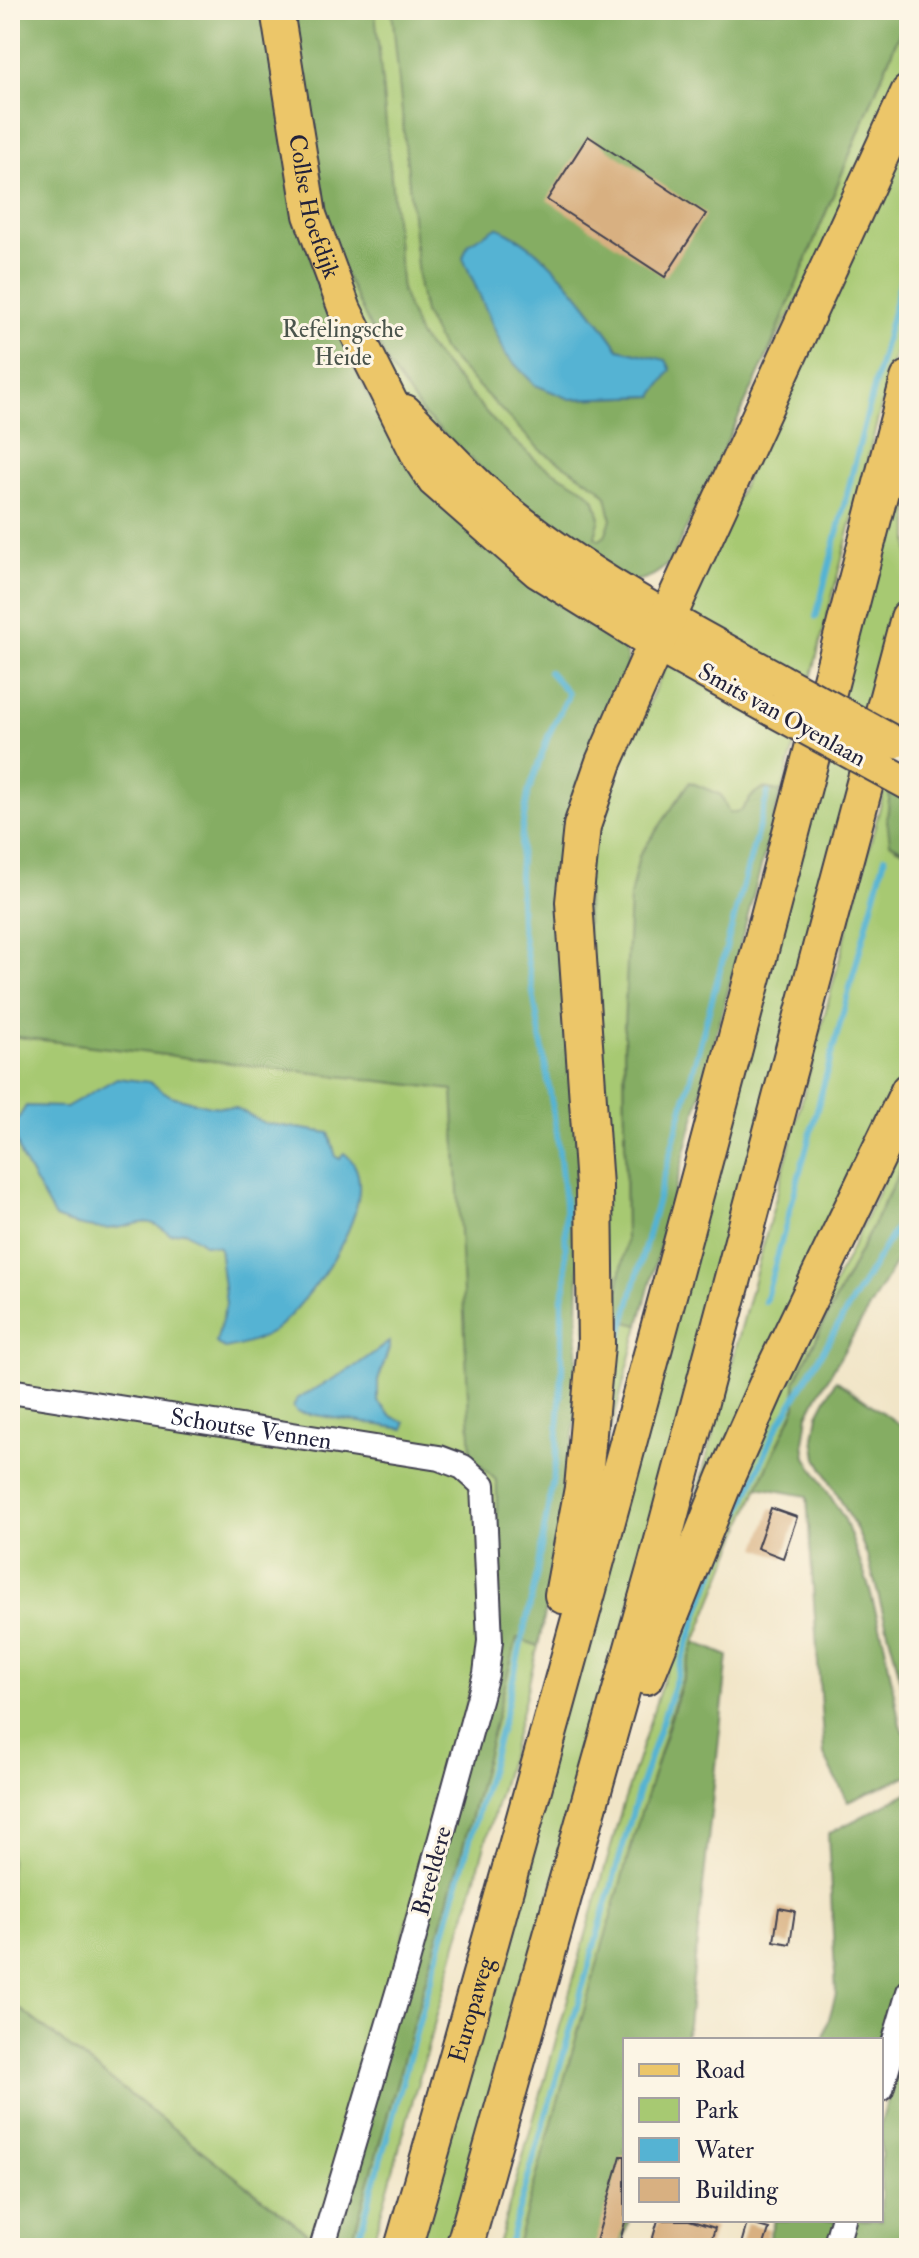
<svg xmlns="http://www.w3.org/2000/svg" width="919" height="2258" font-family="'IM FELL Double Pica',serif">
<rect width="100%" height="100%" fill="#fcf5e5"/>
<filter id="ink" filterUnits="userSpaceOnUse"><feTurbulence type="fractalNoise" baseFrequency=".0125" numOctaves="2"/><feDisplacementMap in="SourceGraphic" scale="16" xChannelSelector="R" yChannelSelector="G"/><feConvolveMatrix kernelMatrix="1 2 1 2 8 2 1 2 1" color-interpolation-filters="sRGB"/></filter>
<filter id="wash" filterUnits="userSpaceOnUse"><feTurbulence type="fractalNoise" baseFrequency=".006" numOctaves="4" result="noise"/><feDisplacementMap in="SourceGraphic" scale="32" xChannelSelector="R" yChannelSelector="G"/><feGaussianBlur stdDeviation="1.8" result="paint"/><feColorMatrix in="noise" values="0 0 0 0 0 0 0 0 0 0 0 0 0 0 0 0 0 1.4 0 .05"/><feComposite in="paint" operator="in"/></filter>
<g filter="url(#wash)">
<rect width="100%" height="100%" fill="#f1e5c7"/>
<g fill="#a7c972" stroke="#647656" stroke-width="2">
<polygon points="10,10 886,10 596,594 541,1392 483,1645 323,2230 311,2236 10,2001"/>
<polygon points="909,10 909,64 831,238 765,361"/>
<polygon points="909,121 909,298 810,683 682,618"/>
<polygon points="909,421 909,581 897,630 453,2248 414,2248"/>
<polygon points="667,663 796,739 782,792 766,788 741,811 729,813 624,1028 626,1242 614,1318 639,1325 585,1529 587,835"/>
<polygon points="885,788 890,791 887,819 897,848 909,853 909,1075 669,1599"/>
<polygon points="909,1127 909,1153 795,1381 796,1406 758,1487 695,1642 673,1706 516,2248 497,2248 622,1808 667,1668 724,1518"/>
<polygon points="517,1638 538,1646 514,1742 371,2248 350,2248 461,1854"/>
</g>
<g fill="#85ad64" stroke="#546850" stroke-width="2" fill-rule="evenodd">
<polygon points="10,10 266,10 314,272 334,327 367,392 401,449 619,640 627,656 628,666 590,757 576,1416 553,1578 538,1646 517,1638 461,1854 350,2248 330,2248 496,1628 497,1481 471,1457 453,1090 10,1036"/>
<path d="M286 10H375L402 291 419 336 499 427 539 463 584 489 595 500 600 518 595 537 599 540 605 536 611 519 606 496 598 487 540 450 442 349 424 313 419 287 392 10H909L765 361 671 561C658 574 647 581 629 581L555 538 423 414 389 366 341 266 322 202ZM546 260 591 311 653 396 570 399Z"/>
<path d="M690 782 721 795 729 813 741 811C756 791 756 785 781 792L639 1325 613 1319 626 1242 624 1028 630 897 639 856Z"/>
<polygon points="890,791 909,801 909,853 890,843 887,819"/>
<polygon points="909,1153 909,1240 817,1397 808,1415 804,1443 806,1457 845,1520 868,1584 884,1641 900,1725 909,1739 909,1775 848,1802 824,1755 807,1496 758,1487 796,1406 795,1381"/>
<polygon points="836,1380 909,1431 909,1720 896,1661 869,1561 857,1530 817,1458 814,1438 818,1414"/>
<polygon points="695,1642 728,1656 688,2025 684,2040 625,2040 625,2220 629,2220 620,2248 516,2248 638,1822"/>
<polygon points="909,1792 909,1962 881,2062 881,2040 823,2040 836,1994 828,1834"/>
<polygon points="10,2001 311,2236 311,2248 10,2248"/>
<polygon points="909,2024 909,2248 846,2248 854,2220 881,2220 881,2123"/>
<polygon points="774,2220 836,2220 829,2248 766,2248"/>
</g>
<g fill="#55b3d3" stroke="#3c6a87" stroke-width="2">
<path d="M497 227C550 251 586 303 619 349L666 360 671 370 653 396 570 399 535 385 506 355 463 258 468 244Z"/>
<path d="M117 1078 149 1082 171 1096 210 1106 236 1108 264 1123 329 1133 336 1157 340 1159 344 1153C394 1191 307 1306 272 1332 258 1341 241 1346 225 1349L216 1343 226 1304 219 1247 204 1244 185 1231 170 1234C146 1215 143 1224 117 1228 98 1231 72 1225 55 1218L21 1157 13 1127 26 1106 66 1107Z"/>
<polygon points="389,1342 389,1348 378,1381 378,1402 391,1416 405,1422 404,1429 297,1412 293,1407 297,1399 354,1367"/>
</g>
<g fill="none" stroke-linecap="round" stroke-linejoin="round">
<g stroke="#55b3d3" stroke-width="6">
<polyline points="816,617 909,248"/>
<polyline points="765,1302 885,857"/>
<polyline points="618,1346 768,793"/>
<polyline points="356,2248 506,1710 535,1583 556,1461 562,1370 562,1297 566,1283 565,1204 557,1133 521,923 519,874 522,830 528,794 549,734 567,698 568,693 549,672"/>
<polyline points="508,2248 639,1790 702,1602 774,1433 909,1206"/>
</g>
</g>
<g id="blocks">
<g fill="#d8b081">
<polygon points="588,136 706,214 665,277 547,200"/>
<polygon points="771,1508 797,1517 783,1558 757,1548"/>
<polygon points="779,1908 795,1911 790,1944 774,1941"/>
<polygon points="621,2156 625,2156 625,2222 618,2248 594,2248"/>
<polygon points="658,2220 689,2220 715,2228 709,2248 650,2248"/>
<polygon points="747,2223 769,2229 763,2248 740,2248"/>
</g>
</g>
</g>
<g filter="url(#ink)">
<use href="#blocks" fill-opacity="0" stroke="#413f50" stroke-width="2"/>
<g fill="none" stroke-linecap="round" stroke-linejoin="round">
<defs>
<g id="minor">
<path id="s1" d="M10 1391 439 1458 463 1467 483 1485 490 1641 486 1674 405 1969 322 2248"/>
<polyline points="881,2089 909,1992"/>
<polyline points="835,2248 843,2220"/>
</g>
<g id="major">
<path id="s2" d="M277 10 310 215 345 310 420 460 434 481 538 572 656 645 773 710"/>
<path d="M405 411C440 445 472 483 510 513 593 580 687 629 780 680"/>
</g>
<g id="highway">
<polyline points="563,1595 583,1488 596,1345 594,1186 574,902 582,826 604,762 670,612 909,93"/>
<polyline points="646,1676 726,1477 768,1383 909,1091"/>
<path id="s3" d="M403 2248C582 1628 748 1004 909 379"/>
<polyline points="464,2248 657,1563 909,618"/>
</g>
</defs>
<use href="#minor" stroke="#413f50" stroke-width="28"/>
<use href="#major" stroke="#413f50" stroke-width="36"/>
<use href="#highway" stroke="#413f50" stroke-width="40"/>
<use href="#minor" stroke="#fff" stroke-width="24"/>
<use href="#major" stroke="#ecc669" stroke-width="32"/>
<use href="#highway" stroke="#ecc669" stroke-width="36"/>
<defs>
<g id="major-bridge">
<polyline points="780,680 893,742"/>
<polyline points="773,710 909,784"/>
</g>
</defs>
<use href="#major-bridge" stroke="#413f50" stroke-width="36" stroke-linecap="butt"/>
<use href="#major-bridge" stroke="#ecc669" stroke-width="32"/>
</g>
</g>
<g text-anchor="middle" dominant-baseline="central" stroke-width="6" stroke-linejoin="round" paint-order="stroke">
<g font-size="24" fill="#22223b" stroke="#fcf5e5">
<text stroke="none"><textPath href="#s2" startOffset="200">Collse Hoefdijk</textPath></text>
<text transform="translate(782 715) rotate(29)">Smits van Oyenlaan</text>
<text stroke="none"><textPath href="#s1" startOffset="244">Schoutse Vennen</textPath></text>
<text transform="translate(432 1871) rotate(-75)">Breeldere</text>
<text stroke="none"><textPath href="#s3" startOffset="248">Europaweg</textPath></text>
</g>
<g font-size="24" fill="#4a544c" stroke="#fcf5e5">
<text x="343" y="329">Refelingsche<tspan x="343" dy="28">Heide</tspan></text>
</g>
</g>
<rect width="919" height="2258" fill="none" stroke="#fcf5e5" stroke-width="40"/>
<rect x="623" y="2038" width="260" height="184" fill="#fcf5e5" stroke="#a5a1a1" stroke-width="2"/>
<rect x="639" y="2064" width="40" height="12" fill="#ecc669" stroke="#a5a1a1" stroke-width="2"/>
<text x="695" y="2078" font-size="24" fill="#22223b">Road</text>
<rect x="639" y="2098" width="40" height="24" fill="#a7c972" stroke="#a5a1a1" stroke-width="2"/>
<text x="695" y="2118" font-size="24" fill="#22223b">Park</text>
<rect x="639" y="2138" width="40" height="24" fill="#55b3d3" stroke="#a5a1a1" stroke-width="2"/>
<text x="695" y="2158" font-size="24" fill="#22223b">Water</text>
<rect x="639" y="2178" width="40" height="24" fill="#d8b081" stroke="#a5a1a1" stroke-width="2"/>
<text x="695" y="2198" font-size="24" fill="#22223b">Building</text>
</svg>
